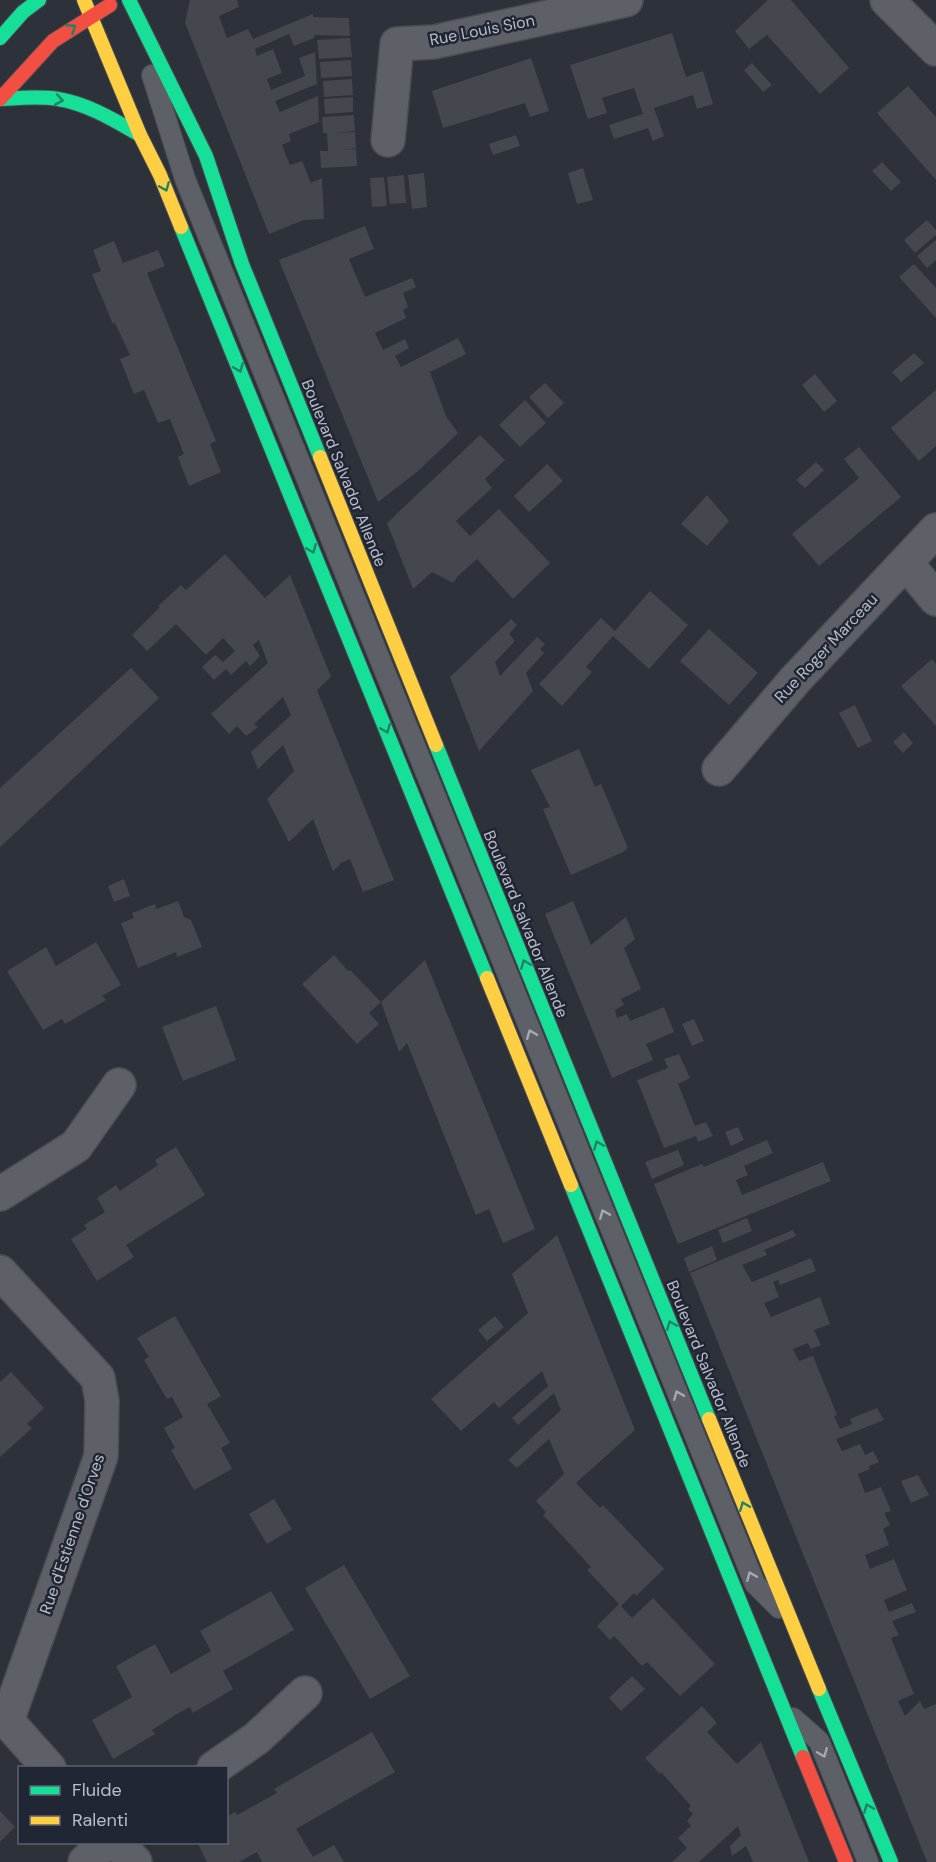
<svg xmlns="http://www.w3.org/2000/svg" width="936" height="1862" font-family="'DM Sans',sans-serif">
<rect width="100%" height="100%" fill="#2d313a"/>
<g fill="#44474e">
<polygon points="190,0 237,0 239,7 219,16 227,38 248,29 253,39 313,14 313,17 349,18 350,36 314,35 314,38 294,46 289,34 255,49 257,56 273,49 282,73 267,79 271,90 305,76 299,58 315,52 317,84 275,101 280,112 318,96 319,122 289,134 291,141 282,145 290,165 302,161 311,183 322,178 324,219 304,220 269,234 185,23"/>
<polygon points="768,0 791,0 849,68 820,94 767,35 749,49 735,31"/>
<polygon points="672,33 686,77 703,71 713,104 697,109 693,95 654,108 664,136 653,141 648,128 614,139 609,125 643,114 634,88 602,98 607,113 588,119 570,65"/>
<polygon points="350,38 352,57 319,59 317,40"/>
<polygon points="531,58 549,111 530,117 525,103 443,128 432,91"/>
<polygon points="351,60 352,76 321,78 320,62"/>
<polygon points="752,63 772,85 763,92 744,70"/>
<polygon points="352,79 353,95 324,97 323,81"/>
<polygon points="908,86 936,117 936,180 877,113"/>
<polygon points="353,97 353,112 325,114 324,99"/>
<polygon points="354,115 355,131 333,133 355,132 356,148 342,150 356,149 357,166 321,168 320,151 328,151 327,133 323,133 322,117"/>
<polygon points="516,135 520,146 493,155 489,144"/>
<polygon points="882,162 901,182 891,191 872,171"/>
<polygon points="583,168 593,200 577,204 568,173"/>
<polygon points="424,173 427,207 412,209 408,175"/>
<polygon points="404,175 406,203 390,204 387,177"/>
<polygon points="384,177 387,206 372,207 370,178"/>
<polygon points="927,220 936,230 936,235 915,253 904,240"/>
<polygon points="365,226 374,249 349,259 365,297 412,278 416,287 403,293 408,307 403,310 406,318 375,333 383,350 405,339 409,348 395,356 401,367 458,338 466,354 430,372 446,416 458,433 417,472 378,502 279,260"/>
<polygon points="936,240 936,260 927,268 917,256"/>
<polygon points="114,241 123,263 158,250 165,266 147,273 216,441 210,444 221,472 189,486 178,457 184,454 170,419 158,423 144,390 134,394 120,359 130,355 115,323 113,324 92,274 101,271 93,250"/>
<polygon points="914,264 936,288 936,318 899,277"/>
<polygon points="914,353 924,363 901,382 892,372"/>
<polygon points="815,374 837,401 824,412 802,385"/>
<polygon points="545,383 564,403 548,418 529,397"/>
<polygon points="936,390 936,446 919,461 891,428"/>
<polygon points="525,400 546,423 520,447 499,425"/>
<polygon points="480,435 505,460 485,479 492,488 456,521 470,536 499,509 550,563 513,599 477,559 458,576 453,583 432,572 413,589 387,523"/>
<polygon points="859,447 901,497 819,566 792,534 859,478 844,459"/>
<polygon points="816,462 824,470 805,488 796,480"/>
<polygon points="547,464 563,481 529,512 514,496"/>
<polygon points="707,495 729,521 707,546 681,524"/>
<polygon points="225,554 265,598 290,575 331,677 317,690 394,880 363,892 350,859 339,864 340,865 333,871 313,819 289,842 267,799 294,771 283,745 258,769 251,752 291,715 283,697 254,724 258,727 246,736 237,726 229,734 211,714 268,663 259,640 253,645 260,656 250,666 246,661 231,675 226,669 214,680 202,667 215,655 223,662 235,651 223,638 206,655 176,624 147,651 132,635 160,607 158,606 181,585 186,590"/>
<polygon points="650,591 688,625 649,669 613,636 586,667 592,672 562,706 539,684 601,618 615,631"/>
<polygon points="511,619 517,625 509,634 515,641 495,662 500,676 537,637 545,644 540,649 544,653 526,673 533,691 479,751 450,677"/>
<polygon points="709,629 758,673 729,705 680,661"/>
<polygon points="932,659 936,664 936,726 901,686"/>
<polygon points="131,668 159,698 0,847 0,788"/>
<polygon points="855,705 872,741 858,748 839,713"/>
<polygon points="904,732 913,743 903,753 893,742"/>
<polygon points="579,749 595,787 601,784 628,848 623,852 571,875 543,809 550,807 531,770"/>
<polygon points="124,879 130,896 114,902 108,886"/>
<polygon points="178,901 184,917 191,920 202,947 177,957 176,952 138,968 121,923 134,918 132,913 155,904 156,909"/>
<polygon points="573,901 591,945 626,917 635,939 624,948 641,989 621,999 624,1005 615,1010 617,1018 627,1014 630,1021 664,1007 674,1032 646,1044 653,1060 612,1078 545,914"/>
<polygon points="96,942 121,985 102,996 106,1000 65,1024 62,1019 43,1030 7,971 46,947 56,966"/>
<polygon points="334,955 348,971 350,970 381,1002 369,1013 379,1024 357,1044 302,984"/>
<polygon points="425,960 535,1229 503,1243 489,1209 476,1215 407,1043 399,1052 381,1002"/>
<polygon points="216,1006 236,1060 183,1081 162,1027"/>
<polygon points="694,1019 704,1041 692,1046 682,1024"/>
<polygon points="679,1054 690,1078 678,1084 695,1126 706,1122 713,1136 698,1142 696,1136 664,1148 637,1080 668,1068 664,1059"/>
<polygon points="738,1127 744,1140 731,1146 725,1132"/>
<polygon points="767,1140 773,1153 744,1166 748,1175 736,1180 742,1195 823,1162 831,1181 678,1244 654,1184 702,1164 704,1167"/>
<polygon points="176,1147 205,1195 126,1245 134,1257 97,1281 71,1239 87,1229 84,1225 105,1212 97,1198 116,1185 120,1191 158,1165 155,1160"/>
<polygon points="678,1150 684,1165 652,1179 645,1162"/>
<polygon points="747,1218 752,1231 723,1243 718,1230"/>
<polygon points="793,1230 796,1236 764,1250 767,1255 742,1265 752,1282 811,1258 816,1271 780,1285 778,1280 773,1282 779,1297 764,1303 771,1317 820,1297 830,1324 814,1330 821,1345 811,1349 808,1343 793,1349 799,1361 813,1356 837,1415 834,1416 840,1429 852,1424 850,1419 877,1408 884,1420 836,1439 842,1451 860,1444 865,1455 873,1451 879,1462 869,1466 870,1469 858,1474 865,1493 881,1487 891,1511 884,1513 890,1525 883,1529 889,1545 865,1555 870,1569 894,1559 907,1590 884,1600 889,1612 912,1603 916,1612 892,1621 899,1635 891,1638 914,1694 898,1701 905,1716 920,1701 924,1709 936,1704 936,1862 927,1862 690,1273"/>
<polygon points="557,1235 635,1430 576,1483 600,1508 603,1505 664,1569 636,1596 634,1593 621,1606 632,1618 653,1598 715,1664 680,1696 647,1662 642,1666 614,1636 610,1640 597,1626 619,1604 587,1570 591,1567 543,1515 546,1512 536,1501 564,1474 549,1439 517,1468 508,1460 561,1410 554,1393 518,1425 512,1418 548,1386 542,1371 499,1408 494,1402 461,1431 431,1399 528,1313 512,1274"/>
<polygon points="712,1246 717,1260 689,1272 684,1258"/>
<polygon points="175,1316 221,1396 207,1404 230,1443 221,1448 232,1469 194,1490 171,1450 175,1448 164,1428 183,1417 172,1397 167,1399 144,1360 149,1357 137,1338"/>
<polygon points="495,1316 504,1327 487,1341 478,1330"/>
<polygon points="11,1372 44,1408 27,1424 32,1428 0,1457 0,1382"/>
<polygon points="918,1475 929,1495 911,1503 901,1481"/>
<polygon points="274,1499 292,1529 267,1544 249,1514"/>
<polygon points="344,1565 410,1676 370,1699 305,1588"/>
<polygon points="271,1591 294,1630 223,1671 233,1689 193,1713 190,1707 177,1714 152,1730 155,1734 113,1759 92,1720 132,1697 116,1666 155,1644 171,1674 211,1651 200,1631"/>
<polygon points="632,1676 645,1689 621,1711 609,1698"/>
<polygon points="702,1706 717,1723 707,1732 737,1764 761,1742 809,1862 753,1862 746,1846 732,1856 730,1846 741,1835 738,1826 699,1862 672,1862 687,1848 678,1838 691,1826 687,1821 693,1814 688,1809 691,1806 661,1772 660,1774 645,1758"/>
<polygon points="372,1732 395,1772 296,1829 313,1857 334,1845 344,1862 262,1862 257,1852 239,1862 207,1862 197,1842 226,1842 226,1817 235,1812 237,1815 277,1793 274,1789"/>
<polygon points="0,1811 15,1827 0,1842"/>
</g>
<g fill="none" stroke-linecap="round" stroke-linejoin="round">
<defs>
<g id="lane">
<polyline points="152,75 185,179 755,1584 779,1608"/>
<polyline points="793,1718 819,1741 868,1862"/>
</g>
<g id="street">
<polyline points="887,0 936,49"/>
<polyline points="388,140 397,44 434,42 626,0"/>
<polyline points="906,563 936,599"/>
<polyline points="719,769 795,680 936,530"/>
<polyline points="0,1194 76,1146 119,1085"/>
<polyline points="0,1272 98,1378 102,1401 101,1456 7,1721"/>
<polyline points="0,1713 49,1768"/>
<polyline points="214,1768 257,1738 305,1693"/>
<polyline points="116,1842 135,1862"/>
<polyline points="85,1862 106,1842"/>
</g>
<g id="fast">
<polyline points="129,0 206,156 242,264 320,457"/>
<polyline points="0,38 23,12 39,0"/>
<path d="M1 99C20 98 39 96 58 99 88 104 114 120 140 135"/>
<polyline points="181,227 487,978"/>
<polyline points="436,745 709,1419"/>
<polyline points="571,1185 803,1757"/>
<polyline points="819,1689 891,1862"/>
</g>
<g id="slow">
<polyline points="84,0 140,135 160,175 181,227"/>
<polyline points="320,457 436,745"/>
<polyline points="487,978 571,1185"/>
<polyline points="709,1419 819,1689"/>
</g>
<g id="jam">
<polyline points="0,99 53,41 110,5"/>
<polyline points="803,1757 846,1862"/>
</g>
</defs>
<use href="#lane" stroke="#494c52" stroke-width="22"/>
<use href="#street" stroke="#494c52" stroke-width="36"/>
<use href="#fast" stroke="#494c52" stroke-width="16"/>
<use href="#slow" stroke="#494c52" stroke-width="16"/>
<use href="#jam" stroke="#494c52" stroke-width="16"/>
<use href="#lane" stroke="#5e6068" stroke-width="20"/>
<use href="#street" stroke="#5e6068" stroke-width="33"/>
<use href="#fast" stroke="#16e098" stroke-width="14"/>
<use href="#slow" stroke="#ffcf43" stroke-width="14"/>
<use href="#jam" stroke="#f24e42" stroke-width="14"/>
</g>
<defs><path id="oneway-chevron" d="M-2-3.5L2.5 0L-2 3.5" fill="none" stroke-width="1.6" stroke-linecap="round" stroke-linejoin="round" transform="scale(1.5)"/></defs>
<g stroke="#1c8366">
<use href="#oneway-chevron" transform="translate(72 28) rotate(-33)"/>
<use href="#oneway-chevron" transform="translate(59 100) rotate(10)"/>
<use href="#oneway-chevron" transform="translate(165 187) rotate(68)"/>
<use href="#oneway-chevron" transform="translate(239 368) rotate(68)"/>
<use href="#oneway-chevron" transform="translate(312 549) rotate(68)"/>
<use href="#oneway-chevron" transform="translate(386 729) rotate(68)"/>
<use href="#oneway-chevron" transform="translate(525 964) rotate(-112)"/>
<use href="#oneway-chevron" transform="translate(598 1145) rotate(-112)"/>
<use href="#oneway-chevron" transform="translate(671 1325) rotate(-112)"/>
<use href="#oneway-chevron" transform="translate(744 1506) rotate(-112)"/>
<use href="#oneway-chevron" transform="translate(868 1808) rotate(-112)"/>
</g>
<g stroke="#a7aab6">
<use href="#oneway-chevron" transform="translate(531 1034) rotate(-112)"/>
<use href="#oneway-chevron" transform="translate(604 1214) rotate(-112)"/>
<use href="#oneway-chevron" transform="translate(678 1395) rotate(-112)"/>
<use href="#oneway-chevron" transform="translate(751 1576) rotate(-113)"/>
<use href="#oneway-chevron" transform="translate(823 1753) rotate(68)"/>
</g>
<g text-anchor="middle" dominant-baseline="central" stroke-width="5" stroke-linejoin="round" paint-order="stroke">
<g font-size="16" fill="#b9bdc9" stroke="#212634">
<text transform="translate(482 30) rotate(-11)">Rue Louis Sion</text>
<text transform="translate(344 473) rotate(68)">Boulevard Salvador Allende</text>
<text transform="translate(826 648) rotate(-47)">Rue Roger Marceau</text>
<text transform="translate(526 924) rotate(68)">Boulevard Salvador Allende</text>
<text transform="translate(709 1374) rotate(68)">Boulevard Salvador Allende</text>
<text transform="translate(72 1534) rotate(-71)">Rue d'Estienne d'Orves</text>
</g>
</g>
<rect x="18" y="1766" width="210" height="78" fill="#212634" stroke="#5e6270" stroke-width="1.5"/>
<rect x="30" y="1786" width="30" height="9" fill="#16e098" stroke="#5e6270" stroke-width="1.5"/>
<text x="72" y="1796" font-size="18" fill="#b9bdc9">Fluide</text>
<rect x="30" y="1816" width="30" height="9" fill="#ffcf43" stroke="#5e6270" stroke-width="1.5"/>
<text x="72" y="1826" font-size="18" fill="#b9bdc9">Ralenti</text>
</svg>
